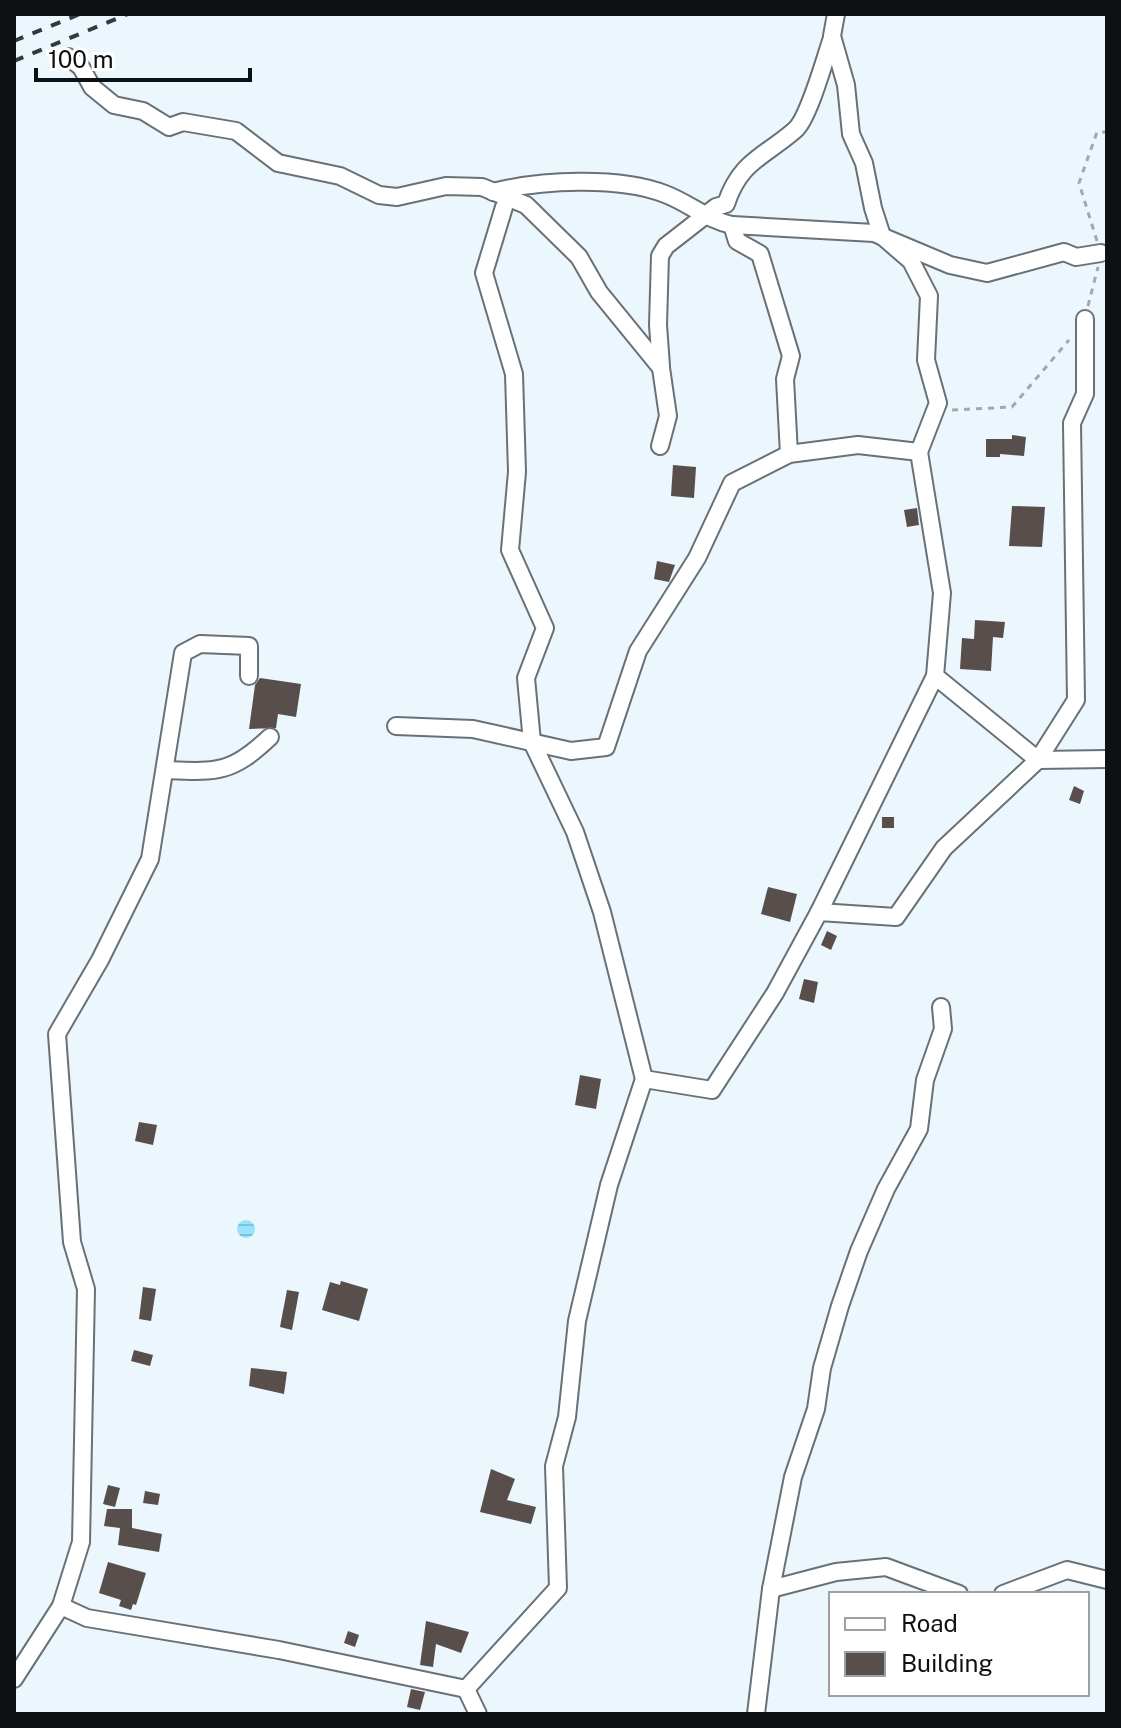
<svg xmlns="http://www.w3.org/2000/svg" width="1121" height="1728" font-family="'Public Sans',sans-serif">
<defs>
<pattern id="water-rules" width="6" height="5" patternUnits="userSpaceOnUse" patternTransform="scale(2)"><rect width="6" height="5" fill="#97e2fd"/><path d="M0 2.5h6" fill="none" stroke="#81c1d8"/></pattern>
</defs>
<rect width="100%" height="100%" fill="#ecf6fd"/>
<circle fill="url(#water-rules)" cx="246" cy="1229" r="9"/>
<g fill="#584e4b">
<polygon points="1012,435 1026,437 1024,456 1000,454 1000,457 986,457 986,439 1012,439"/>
<polygon points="673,465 696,467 694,498 671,496"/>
<polygon points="1012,506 1045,507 1042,547 1009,546"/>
<polygon points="917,508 919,525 907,527 904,510"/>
<polygon points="657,561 675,565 669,582 654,579"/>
<polygon points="975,620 1005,622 1003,638 993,637 991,671 960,669 962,638 974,639"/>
<polygon points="260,678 301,684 296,717 278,714 276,728 249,729 255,685"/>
<polygon points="1074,786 1084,791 1080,804 1069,800"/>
<rect x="882" y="817" width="12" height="11"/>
<polygon points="768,887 797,894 790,922 761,914"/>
<polygon points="827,931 837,936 831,950 821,945"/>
<polygon points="804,979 818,982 814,1003 799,999"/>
<polygon points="580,1075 601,1079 596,1109 575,1105"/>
<polygon points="139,1122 157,1125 153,1145 135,1141"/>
<polygon points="341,1281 368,1289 359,1321 322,1310 330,1282 340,1285"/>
<polygon points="143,1287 156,1289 151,1321 139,1319"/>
<polygon points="287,1290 299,1292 292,1330 280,1327"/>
<polygon points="134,1350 153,1355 150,1366 131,1361"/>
<polygon points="251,1368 287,1372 284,1394 249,1386"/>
<polygon points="491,1469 515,1479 507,1500 536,1507 531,1524 480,1512"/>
<polygon points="108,1485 120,1488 115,1507 103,1504"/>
<polygon points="145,1491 160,1494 158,1505 143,1503"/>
<polygon points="107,1509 132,1509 132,1528 162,1534 159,1552 118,1545 120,1528 104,1526"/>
<polygon points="108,1562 146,1573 136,1605 133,1604 131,1610 119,1606 121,1600 99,1593"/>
<polygon points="426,1621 469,1632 461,1653 436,1644 433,1667 420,1665"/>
<polygon points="348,1631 359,1635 355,1647 344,1643"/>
<polygon points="411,1689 425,1692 420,1710 407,1707"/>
</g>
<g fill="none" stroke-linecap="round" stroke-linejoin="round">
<defs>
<g id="minor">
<polyline points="836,14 832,36 846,85 851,134 864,163 873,208 882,236 911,261 929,296 926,360 938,403 919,452"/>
<polyline points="68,57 81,67 92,87 114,105 143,111 169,127 183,122 236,131 278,163 340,176 379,195 397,197 446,186 482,187 526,205 579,257 599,292 661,368 668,416 660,446"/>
<path d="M493 192C540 180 619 176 665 194 689 203 707 220 732 225L737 241 760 254 791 356 785 379 789 454"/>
<polyline points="504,207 484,273 514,374 517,472 510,550 545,628 526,678 532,742 575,832 602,912 644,1079"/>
<polyline points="732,225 874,233 950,265 987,273 1064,252 1076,257 1101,253"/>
<path d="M661 366 658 325 660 256 666 246 716 207 726 204C740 161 764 157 795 130 809 118 825 58 832 38"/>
<polyline points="249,676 249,646 200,644 183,653 150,859 100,960 57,1034 72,1242 86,1289 81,1542 61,1606 87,1618 279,1650 466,1689 558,1588 554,1466 567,1417 577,1321 609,1185 644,1079 712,1090 775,993 819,912 896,917 944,848 1038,760 1107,759"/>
<polyline points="396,726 473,729 571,751 606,747 638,651 697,558 732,483 789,454 858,445 919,452 942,593 935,676 1038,760 1076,700 1072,423 1085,394 1085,319"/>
<path d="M165 770C217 772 231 774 270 737"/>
<polyline points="819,912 935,676"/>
<polyline points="771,1589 836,1572 886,1567 959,1594"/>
<polyline points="1003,1594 1067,1570 1107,1580"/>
<polyline points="14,1679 61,1606"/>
<polyline points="466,1689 478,1714"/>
<polyline points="756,1714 771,1589 793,1477 816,1409 822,1368 840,1306 859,1251 886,1189 919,1129 925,1080 943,1029 941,1007"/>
</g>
</defs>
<use href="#minor" stroke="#687177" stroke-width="20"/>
<g stroke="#a1a9ae" stroke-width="3" stroke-dasharray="6 6" stroke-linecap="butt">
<polyline points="1097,241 1079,183 1097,132 1107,132"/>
<polyline points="1088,306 1098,267"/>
<polyline points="952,410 1012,407 1069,340"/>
</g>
<use href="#minor" stroke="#fff" stroke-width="16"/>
<g stroke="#35393c" stroke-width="4" stroke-dasharray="10 10" stroke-linecap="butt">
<polyline points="14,41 80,14"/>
<polyline points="14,61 128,14"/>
</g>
</g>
<rect width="1121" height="1728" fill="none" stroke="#0e1113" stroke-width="32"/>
<rect x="829" y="1592" width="260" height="104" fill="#ffffff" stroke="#9fa0a1" stroke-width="2"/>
<rect x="845" y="1618" width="40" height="12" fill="#ffffff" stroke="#9fa0a1" stroke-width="2"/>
<text x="901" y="1632" font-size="24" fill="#0e1113">Road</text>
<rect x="845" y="1652" width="40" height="24" fill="#584e4b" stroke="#9fa0a1" stroke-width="2"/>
<text x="901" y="1672" font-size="24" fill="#0e1113">Building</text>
<path d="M36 68v12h214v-12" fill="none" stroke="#0e1113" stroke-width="4"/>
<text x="48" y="68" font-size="24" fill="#0e1113" stroke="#ffffff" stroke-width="6" paint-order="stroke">100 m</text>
</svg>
